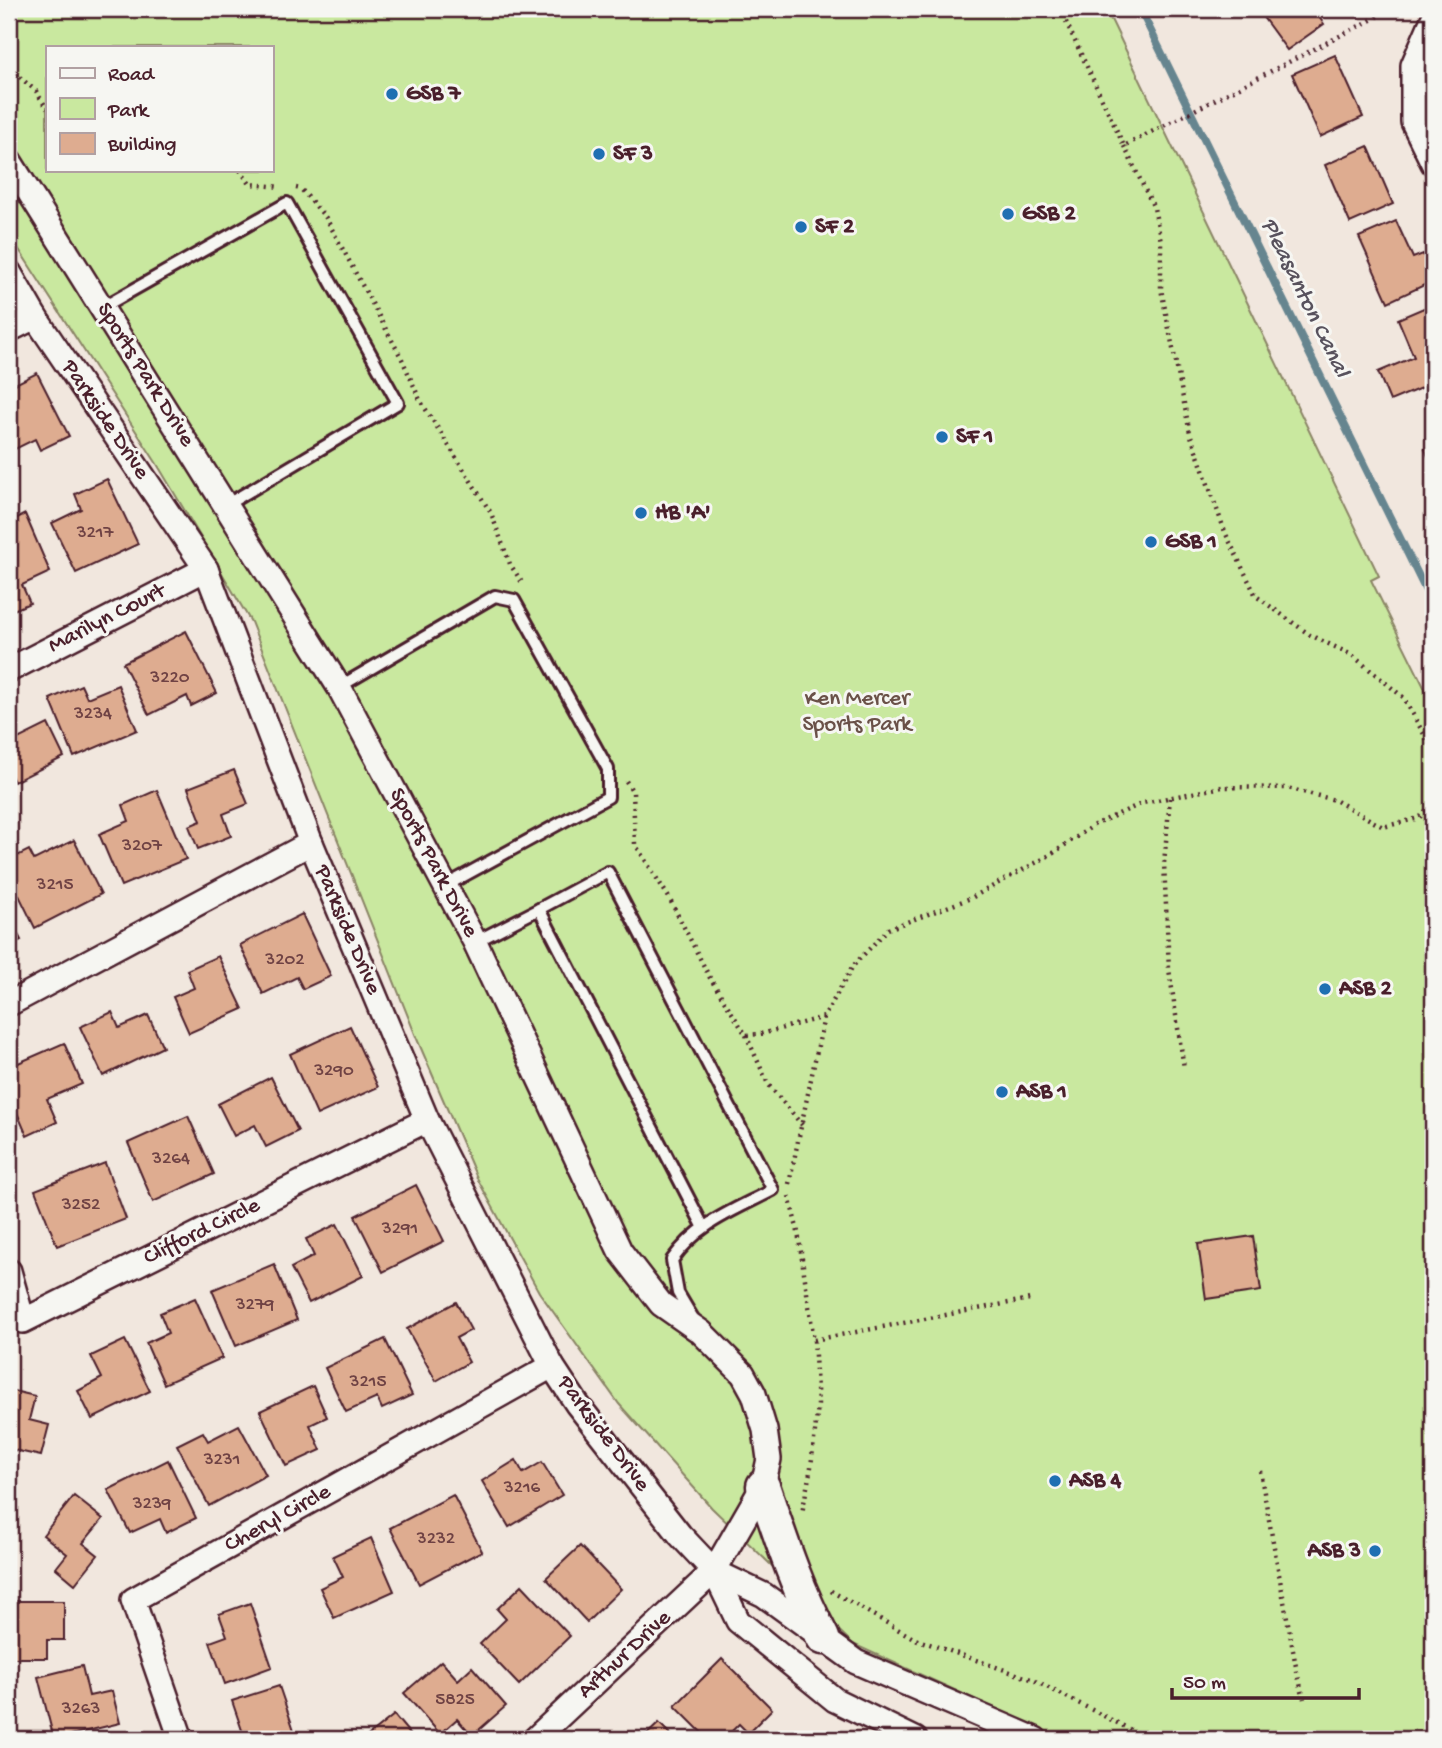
<svg xmlns="http://www.w3.org/2000/svg" width="1442" height="1748" font-family="'Gochi Hand',sans-serif">
<rect width="100%" height="100%" fill="#f1e7de"/>
<filter id="ink" filterUnits="userSpaceOnUse"><feTurbulence type="fractalNoise" baseFrequency=".0143" numOctaves="2"/><feDisplacementMap in="SourceGraphic" scale="14" xChannelSelector="R" yChannelSelector="G"/><feConvolveMatrix kernelMatrix="1 2 1 2 8 2 1 2 1" color-interpolation-filters="sRGB"/></filter>
<g filter="url(#ink)">
<path fill="#c9e89f" stroke="#8a8465" stroke-width="2" fill-rule="evenodd" d="M9 9H1106L1379 576 1371 580 1433 705V1739H1063L853 1644 712 1508 619 1404 539 1292 477 1178 417 1039 251 622 157 464 9 234ZM47 47H271V170H47Z"/>
<g fill="none" stroke-linecap="round" stroke-linejoin="round">
<polyline stroke="#66858f" stroke-width="8" points="1140,9 1433,605"/>
</g>
<g fill="#deac90" stroke="#4a1f2b" stroke-width="2">
<polygon points="1257,9 1313,9 1324,24 1287,50"/>
<polygon points="1335,55 1363,117 1320,137 1292,74"/>
<polygon points="1368,146 1393,204 1350,223 1325,165"/>
<polygon points="1396,221 1413,258 1423,254 1433,281 1388,302 1359,237"/>
<polygon points="1433,304 1433,383 1390,401 1378,372 1414,357 1398,319"/>
<polygon points="37,373 69,436 40,450 35,439 9,452 9,387"/>
<polygon points="1433,446 1433,469 1425,449"/>
<polygon points="107,479 138,544 76,573 52,523 81,509 75,494"/>
<polygon points="25,514 50,572 22,585 30,603 9,612 9,522"/>
<polygon points="186,631 217,693 191,706 187,696 149,715 123,663"/>
<polygon points="81,685 87,698 118,685 137,730 74,757 50,699"/>
<polygon points="48,724 64,757 14,782 9,771 9,725 16,740"/>
<polygon points="234,770 248,804 223,814 231,836 198,849 189,826 201,821 188,788"/>
<polygon points="157,790 186,859 121,886 99,834 129,821 123,805"/>
<polygon points="74,840 101,894 35,928 9,875 9,860 29,850 34,860"/>
<polygon points="302,914 331,976 303,989 297,977 263,994 240,945"/>
<polygon points="9,917 21,940 9,946"/>
<polygon points="218,956 243,1009 189,1033 173,997 194,988 187,970"/>
<polygon points="112,1012 119,1028 148,1015 163,1047 103,1076 80,1027"/>
<polygon points="350,1026 378,1087 317,1115 290,1054"/>
<polygon points="64,1043 82,1084 47,1099 57,1122 27,1136 9,1094 9,1067"/>
<polygon points="271,1077 298,1131 266,1147 255,1125 234,1136 218,1104"/>
<polygon points="188,1116 214,1174 153,1202 128,1143"/>
<polygon points="105,1163 126,1219 57,1246 35,1190"/>
<polygon points="416,1185 444,1241 383,1272 355,1216"/>
<polygon points="337,1224 363,1276 309,1303 291,1268 314,1256 306,1239"/>
<polygon points="1253,1236 1261,1291 1206,1299 1198,1244"/>
<polygon points="274,1264 297,1320 236,1346 212,1290"/>
<polygon points="195,1298 222,1358 164,1384 146,1343 168,1333 160,1313"/>
<polygon points="456,1302 471,1330 456,1338 469,1362 436,1381 407,1329"/>
<polygon points="385,1339 412,1395 382,1409 377,1398 346,1412 325,1368"/>
<polygon points="125,1340 150,1391 92,1419 78,1391 102,1378 91,1356"/>
<polygon points="313,1386 327,1417 310,1425 321,1450 286,1466 260,1411"/>
<polygon points="9,1390 35,1396 29,1420 49,1425 41,1456 9,1449"/>
<polygon points="239,1425 266,1475 209,1506 177,1445 203,1432 208,1441"/>
<polygon points="168,1460 196,1518 166,1533 160,1519 130,1533 108,1490"/>
<polygon points="516,1460 523,1473 542,1462 562,1495 509,1527 482,1481"/>
<polygon points="453,1495 482,1551 419,1584 390,1528"/>
<polygon points="74,1496 103,1519 83,1543 98,1555 75,1584 56,1568 67,1554 43,1535"/>
<polygon points="371,1538 394,1591 334,1618 320,1588 343,1577 333,1556"/>
<polygon points="580,1546 621,1589 587,1622 546,1578"/>
<polygon points="522,1585 570,1636 519,1685 480,1644 506,1619 497,1609"/>
<polygon points="13,1601 64,1601 64,1640 47,1640 47,1658 13,1658"/>
<polygon points="250,1603 272,1667 225,1684 210,1642 227,1636 219,1614"/>
<polygon points="722,1659 772,1709 748,1733 739,1724 724,1739 708,1739 675,1706"/>
<polygon points="441,1661 458,1680 472,1667 506,1706 472,1736 457,1719 440,1734 404,1693"/>
<polygon points="82,1666 89,1696 112,1691 120,1723 54,1739 38,1677"/>
<polygon points="279,1686 297,1739 245,1739 232,1701"/>
<polygon points="394,1715 414,1739 364,1739"/>
<polygon points="659,1723 675,1739 642,1739"/>
</g>
<g fill="none" stroke-linecap="round" stroke-linejoin="round">
<defs>
<g id="lane">
<polyline points="103,307 287,203 398,403 226,505"/>
<polyline points="339,687 495,596 514,600 608,769 608,797 445,886"/>
<polyline points="475,942 539,909"/>
<path d="M694 1320 678 1293 672 1260C699 1222 733 1211 773 1190L608 872 539 909 703 1226"/>
</g>
<g id="street">
<polyline points="1433,19 1413,65 1413,122 1433,163"/>
<polyline points="9,160 339,687 475,942 620,1251 661,1304 701,1332 743,1374 754,1394 765,1430 769,1459 763,1486 714,1571 535,1739"/>
<polyline points="9,272 35,317 206,569 311,843 427,1120 552,1366 577,1404 680,1535 714,1571 738,1621 835,1700 915,1739"/>
<polyline points="9,330 35,317"/>
<polyline points="9,670 206,569"/>
<polyline points="9,1004 311,843"/>
<polyline points="9,1271 23,1321 427,1120"/>
<polyline points="714,1571 764,1595 856,1662 1035,1739"/>
<polyline points="181,1739 133,1600 552,1366"/>
</g>
<path id="secondary" d="M763 1486C781 1539 797 1589 823 1638"/>
</defs>
<use href="#lane" stroke="#4a1f2b" stroke-width="16"/>
<use href="#street" stroke="#4a1f2b" stroke-width="28"/>
<use href="#secondary" stroke="#4a1f2b" stroke-width="37"/>
<g stroke="#4a1f2b" stroke-width="4.5" stroke-dasharray="2 5" stroke-linecap="butt">
<polyline points="1060,9 1124,146 1375,18 1386,9"/>
<polyline points="9,68 36,91 47,109"/>
<polyline points="1124,146 1154,208 1161,241 1161,289 1190,433 1225,532 1256,596 1310,635 1352,655 1403,697 1430,745 1433,759"/>
<polyline points="240,170 250,184 281,187"/>
<polyline points="296,188 301,189 326,218 402,359 420,400 491,513 510,564 523,584"/>
<polyline points="626,781 633,792 635,844 668,896 710,978 746,1035 761,1034 824,1017 853,966 888,929 971,898 1052,854 1094,825 1143,803 1222,787 1287,788 1335,800 1383,827 1419,818 1433,803"/>
<polyline points="1170,798 1164,863 1169,969 1184,1068"/>
<polyline points="746,1035 768,1084 802,1125"/>
<polyline points="789,1184 824,1017"/>
<polyline points="789,1196 798,1232 814,1340 818,1405 811,1467 802,1513"/>
<polyline points="814,1340 1030,1299"/>
<polyline points="1260,1471 1297,1672 1304,1699"/>
<polyline points="831,1591 915,1639 1031,1679 1149,1739"/>
</g>
<use href="#lane" stroke="#f6f6f2" stroke-width="10"/>
<use href="#street" stroke="#f6f6f2" stroke-width="23"/>
<use href="#secondary" stroke="#f6f6f2" stroke-width="32"/>
</g>
</g>
<g fill="#1f6fb2" stroke="#f6f6f2" stroke-width="2.5">
<circle cx="392" cy="94" r="7"/>
<circle cx="599" cy="154" r="7"/>
<circle cx="1008" cy="214" r="7"/>
<circle cx="801" cy="227" r="7"/>
<circle cx="942" cy="437" r="7"/>
<circle cx="641" cy="513" r="7"/>
<circle cx="1151" cy="542" r="7"/>
<circle cx="1325" cy="989" r="7"/>
<circle cx="1002" cy="1092" r="7"/>
<circle cx="1055" cy="1481" r="7"/>
<circle cx="1375" cy="1551" r="7"/>
</g>
<g text-anchor="middle" dominant-baseline="central" stroke-width="6" stroke-linejoin="round" paint-order="stroke">
<g font-size="19" fill="#6f4244">
<text x="95" y="533">3217</text>
<text x="170" y="678">3220</text>
<text x="93" y="714">3234</text>
<text x="142" y="846">3207</text>
<text x="55" y="885">3215</text>
<text x="285" y="960">3202</text>
<text x="334" y="1071">3290</text>
<text x="171" y="1159">3264</text>
<text x="81" y="1205">3252</text>
<text x="400" y="1229">3291</text>
<text x="255" y="1305">3279</text>
<text x="368" y="1382">3215</text>
<text x="222" y="1460">3231</text>
<text x="522" y="1488">3216</text>
<text x="152" y="1504">3239</text>
<text x="436" y="1539">3232</text>
<text x="455" y="1700">5825</text>
<text x="81" y="1709">3263</text>
</g>
<g font-size="23" font-weight="bold" fill="#4a1f2b" stroke="#f6f6f2" text-anchor="start">
<text x="406" y="94">GSB 7</text>
<text x="613" y="154">SF 3</text>
<text x="1022" y="214">GSB 2</text>
<text x="815" y="227">SF 2</text>
<text x="956" y="437">SF 1</text>
<text x="655" y="513">HB 'A'</text>
<text x="1165" y="542">GSB 1</text>
<text x="1339" y="989">ASB 2</text>
<text x="1016" y="1092">ASB 1</text>
<text x="1069" y="1481">ASB 4</text>
<text x="1361" y="1551" text-anchor="end">ASB 3</text>
</g>
<g font-size="23" fill="#4a1f2b" stroke="#f6f6f2">
<text transform="translate(145 375) rotate(58)">Sports Park Drive</text>
<text transform="translate(105 420) rotate(56)">Parkside Drive</text>
<text transform="translate(107 619) rotate(-27)">Marilyn Court</text>
<text transform="translate(433 863) rotate(62)">Sports Park Drive</text>
<text transform="translate(347 930) rotate(67)">Parkside Drive</text>
<text transform="translate(202 1232) rotate(-26)">Clifford Circle</text>
<text transform="translate(603 1434) rotate(53)">Parkside Drive</text>
<text transform="translate(278 1519) rotate(-29)">Cheryl Circle</text>
<text transform="translate(625 1655) rotate(-43)">Arthur Drive</text>
</g>
<g font-size="23" fill="#6a5148" stroke="#f6f6f2">
<text x="857" y="699">Ken Mercer<tspan x="857" dy="26">Sports Park</tspan></text>
</g>
<g font-size="24" font-style="italic" fill="#58525d" stroke="#f6f6f2">
<text transform="translate(1304 298) rotate(64)">Pleasanton Canal</text>
</g>
</g>
<rect width="1442" height="1748" fill="none" stroke="#f6f6f2" stroke-width="35"/>
<rect x="18" y="18" width="1407" height="1713" fill="none" stroke="#4a1f2b" stroke-width="2.5" filter="url(#ink)"/>
<rect x="46" y="46" width="228" height="126" fill="#f6f6f2" stroke="#b1a0a2" stroke-width="2"/>
<rect x="60" y="68" width="35" height="10" fill="#f6f6f2" stroke="#b1a0a2" stroke-width="2"/>
<text x="108" y="80" font-size="21" fill="#4a1f2b">Road</text>
<rect x="60" y="98" width="35" height="21" fill="#c9e89f" stroke="#b1a0a2" stroke-width="2"/>
<text x="108" y="116" font-size="21" fill="#4a1f2b">Park</text>
<rect x="60" y="133" width="35" height="21" fill="#deac90" stroke="#b1a0a2" stroke-width="2"/>
<text x="108" y="150" font-size="21" fill="#4a1f2b">Building</text>
<path d="M1172 1688v10h187v-10" fill="none" stroke="#4a1f2b" stroke-width="3.5"/>
<text x="1183" y="1688" font-size="21" fill="#4a1f2b" stroke="#f6f6f2" stroke-width="5" paint-order="stroke">50 m</text>
</svg>
